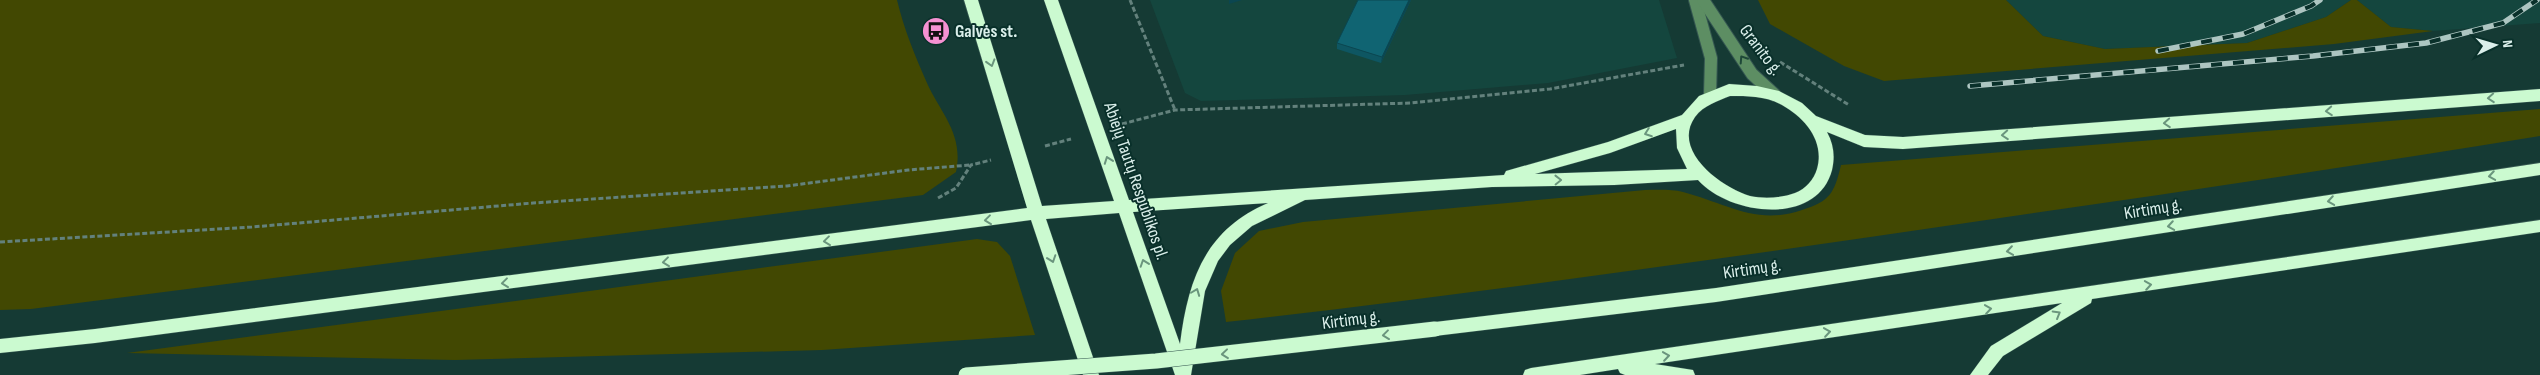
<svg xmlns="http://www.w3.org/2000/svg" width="2540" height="375" font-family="'Sofia Sans Condensed',sans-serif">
<rect width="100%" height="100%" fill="#153a34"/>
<g fill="#14463e">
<polygon points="1150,0 1659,0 1677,58 1548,83 1405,95 1201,101 1185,93"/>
<polygon points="2006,0 2351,0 2326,17 2247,43 2105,49 2043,36"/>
<polygon points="2357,0 2540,0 2540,23 2433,31 2391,27"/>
</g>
<g fill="#424802">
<path d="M0 0H897C904 29 915 56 927 83 941 114 964 134 956 172L923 195 31 309 0 310Z"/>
<polygon points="1758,0 2006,0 2043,36 2105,49 2247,43 2326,17 2351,0 2357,0 2391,27 2433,31 2334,44 1884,81 1844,66 1770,24"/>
<path d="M2540 109V136C2349 167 2158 195 1966 223 1720 259 1473 294 1226 322L1221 291 1235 253 1259 231 1303 222 1645 190C1657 190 1671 189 1683 192 1726 203 1756 226 1802 210 1830 201 1834 194 1841 165Z"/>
<polygon points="977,239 997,242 1010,256 1035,335 822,350 455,360 127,353"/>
</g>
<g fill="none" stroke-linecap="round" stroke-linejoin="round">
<defs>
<g id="minor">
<polyline points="1695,0 1711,58 1710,95"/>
<polyline points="1703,0 1752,74 1775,95"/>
</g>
<g id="highway">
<path d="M964 0H978L1042 206 1114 201 1044 0H1058L1129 200 1504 175 1506 171 1608 142 1682 115 1699 96 1729 84 1757 86 1779 91 1802 103 1816 116 1865 135 1903 137 2540 89V101L1903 149 1864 147 1827 132C1834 145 1835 157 1832 170 1817 227 1729 215 1698 180L1614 185 1492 187 1305 200 1252 226 1230 245 1218 261 1205 291 1191 375H1175L1119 213 1046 219 1099 375H1083L1031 220 95 343 0 353V339L95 329 1027 208ZM1730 96C1748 96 1766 96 1782 105 1805 118 1825 141 1817 169 1814 179 1806 189 1795 193 1782 198 1764 199 1750 196 1722 188 1671 151 1695 117 1704 105 1718 101 1730 96ZM1676 129 1677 148 1687 169 1535 174 1610 153ZM1268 203C1205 230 1188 280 1180 344L1133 212Z"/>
<polygon points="2540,163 2540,175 1716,302 1435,336 1429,334 1427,329 1429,324 1435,322 1716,288"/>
<polygon points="2540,220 2540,232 2092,299 2091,303 2003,356 1988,375 1970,375 1991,346 2062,303 1655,364 1693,370 1695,375 1625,375 1620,373 1618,369 1580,375 1523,375 1525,370 1531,368"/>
</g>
</defs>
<use href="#minor" stroke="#355751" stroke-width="14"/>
<use href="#highway" stroke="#355751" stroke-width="1"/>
<g stroke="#63817c" stroke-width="3" stroke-dasharray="5 2.5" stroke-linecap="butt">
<polyline points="1130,0 1175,110"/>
<polyline points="1780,62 1849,105"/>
<polyline points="1122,124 1175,110 1411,103 1550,89 1684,65"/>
<polyline points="1045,146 1071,139"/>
<polyline points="938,198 956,188 971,165 991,160"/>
<polyline points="0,242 252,227 533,203 787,186 908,170 970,165"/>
</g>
<use href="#minor" stroke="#5d8e63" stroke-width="12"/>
<use href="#highway" fill="#cbfad0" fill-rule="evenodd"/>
<defs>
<g id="rail">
<polyline points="2158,51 2243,34 2311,6 2320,0"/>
<polyline points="1970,86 2313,56 2426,43 2503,23 2537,0"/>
</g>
</defs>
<use href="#rail" stroke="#adc5c1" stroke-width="5.5"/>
<use href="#rail" stroke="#09302a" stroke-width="4" stroke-dasharray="11" stroke-linecap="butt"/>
<defs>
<polyline id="highway-bridge" points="966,375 1156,361 1435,329"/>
</defs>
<use href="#highway-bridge" stroke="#355751" stroke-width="16" stroke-linecap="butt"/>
<use href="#highway-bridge" stroke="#cbfad0" stroke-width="15"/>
</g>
<polygon fill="#0e5662" points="1411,0 1381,63 1337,49 1337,43"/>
<g fill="#0b4650">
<polygon points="1229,0 1242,0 1229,4"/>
<polygon points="1409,0 1411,0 1381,63 1382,57"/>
</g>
<polygon fill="#106472" stroke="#0b4650" points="1358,0 1409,0 1382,57 1337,43"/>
<defs><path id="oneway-chevron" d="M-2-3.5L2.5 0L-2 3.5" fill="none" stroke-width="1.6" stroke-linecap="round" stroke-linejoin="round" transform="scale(1.25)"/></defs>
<use stroke="#1e4838" href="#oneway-chevron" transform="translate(1743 59) rotate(-123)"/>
<g stroke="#6a957d">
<use href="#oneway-chevron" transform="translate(991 63) rotate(73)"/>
<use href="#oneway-chevron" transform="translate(2491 98) rotate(176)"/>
<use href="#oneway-chevron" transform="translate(2329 111) rotate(176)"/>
<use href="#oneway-chevron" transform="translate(2167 123) rotate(176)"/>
<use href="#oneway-chevron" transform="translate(1648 133) rotate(160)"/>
<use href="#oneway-chevron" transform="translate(2005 135) rotate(176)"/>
<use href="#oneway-chevron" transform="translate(1108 160) rotate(-110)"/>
<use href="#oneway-chevron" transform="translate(2492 176) rotate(171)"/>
<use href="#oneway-chevron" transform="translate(1558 180) rotate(-1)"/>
<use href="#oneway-chevron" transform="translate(2331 201) rotate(171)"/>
<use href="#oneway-chevron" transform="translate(988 220) rotate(173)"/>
<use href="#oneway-chevron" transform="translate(2171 226) rotate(171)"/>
<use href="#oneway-chevron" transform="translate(827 241) rotate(173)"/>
<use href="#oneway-chevron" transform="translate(2010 251) rotate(172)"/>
<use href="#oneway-chevron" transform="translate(1052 259) rotate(71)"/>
<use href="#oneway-chevron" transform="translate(666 262) rotate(173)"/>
<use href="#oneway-chevron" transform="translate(1144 263) rotate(-109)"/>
<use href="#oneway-chevron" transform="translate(505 283) rotate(173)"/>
<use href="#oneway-chevron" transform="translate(2148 285) rotate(-9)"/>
<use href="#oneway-chevron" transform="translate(1196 292) rotate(-69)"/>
<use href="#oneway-chevron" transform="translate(1988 309) rotate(-8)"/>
<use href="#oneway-chevron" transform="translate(2057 314) rotate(-30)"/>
<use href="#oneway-chevron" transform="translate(1827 332) rotate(-8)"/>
<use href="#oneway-chevron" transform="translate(1386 335) rotate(173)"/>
<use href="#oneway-chevron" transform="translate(1225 354) rotate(174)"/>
<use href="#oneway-chevron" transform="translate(1666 356) rotate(-8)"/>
</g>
<defs>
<symbol id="bus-disc" viewBox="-11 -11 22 22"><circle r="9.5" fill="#f591d2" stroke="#09302a"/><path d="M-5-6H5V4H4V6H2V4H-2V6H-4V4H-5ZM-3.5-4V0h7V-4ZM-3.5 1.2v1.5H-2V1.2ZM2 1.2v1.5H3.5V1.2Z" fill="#111"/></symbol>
</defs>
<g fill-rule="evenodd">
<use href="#bus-disc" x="920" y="15" width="32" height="32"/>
</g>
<g text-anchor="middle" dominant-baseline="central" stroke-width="4" stroke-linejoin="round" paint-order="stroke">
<g font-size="18" font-weight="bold" fill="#dbefeb" stroke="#09302a" text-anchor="start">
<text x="955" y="31">Galvės st.</text>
</g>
<g font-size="18" fill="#dbefeb" stroke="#09302a">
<text transform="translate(1761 50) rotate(53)">Granito g.</text>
<text transform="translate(1136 181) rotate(71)">Abiejų Tautų Respublikos pl.</text>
<text transform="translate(2153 209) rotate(-9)">Kirtimų g.</text>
<text transform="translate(1752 269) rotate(-8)">Kirtimų g.</text>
<text transform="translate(1351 320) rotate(-7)">Kirtimų g.</text>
</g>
</g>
<g transform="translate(2495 45) rotate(85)" stroke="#09302a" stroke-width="4" paint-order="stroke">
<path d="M0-4L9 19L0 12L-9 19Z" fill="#dbefeb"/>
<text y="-8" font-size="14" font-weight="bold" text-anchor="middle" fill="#dbefeb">N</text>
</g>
</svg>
